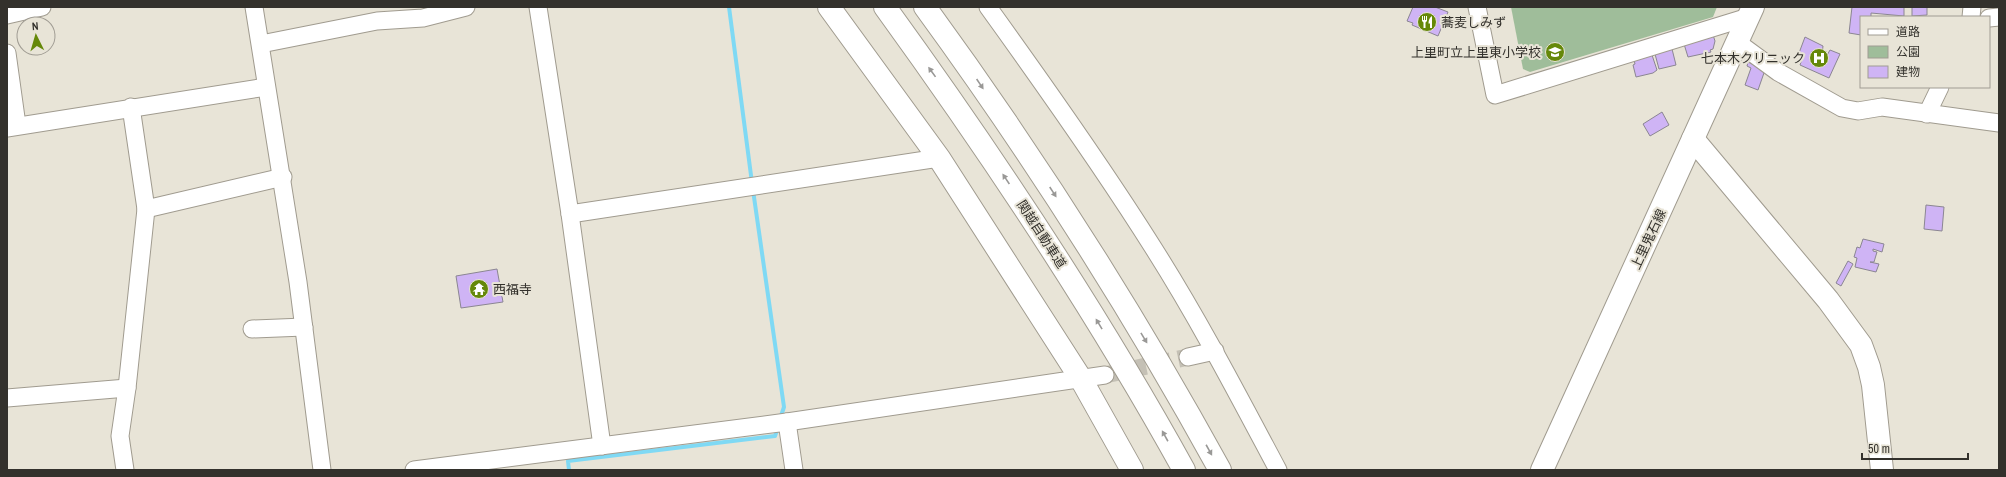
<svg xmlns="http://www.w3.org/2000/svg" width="2006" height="477" font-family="'Archivo Narrow','Noto Sans JP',sans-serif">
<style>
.green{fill:#9fbd9a}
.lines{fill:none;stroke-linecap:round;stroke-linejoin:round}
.stream{stroke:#7fd9f4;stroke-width:4}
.building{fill:#cfb4f5;stroke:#8b8692}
.street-tunnel{stroke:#c4c0b5;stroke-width:17;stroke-dasharray:17 8;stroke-linecap:butt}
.street-casing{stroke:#a09b8f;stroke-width:19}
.secondary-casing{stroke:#a09b8f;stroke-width:24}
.primary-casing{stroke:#a09b8f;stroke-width:24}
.highway-casing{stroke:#a09b8f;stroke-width:24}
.street{stroke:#fff;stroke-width:17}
.secondary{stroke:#fff;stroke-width:22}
.primary{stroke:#fff;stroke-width:22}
.highway{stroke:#fff;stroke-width:22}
.oneway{fill:#999896}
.labels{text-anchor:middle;stroke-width:4;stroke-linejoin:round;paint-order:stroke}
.poi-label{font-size:13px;fill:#33312c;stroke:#e8e4d7;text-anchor:start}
.street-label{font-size:13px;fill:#33312c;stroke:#e8e4d7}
</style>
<rect width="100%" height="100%" fill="#e8e4d7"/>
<!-- green -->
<polygon class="green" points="1511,7 1717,7 1713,17 1530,72 1523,69"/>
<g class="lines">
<!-- stream -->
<g class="stream">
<polyline points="729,7 752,183"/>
<polyline points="753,190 784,407 780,419"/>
<polyline points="569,470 568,461 775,436 778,427"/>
</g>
</g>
<!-- building -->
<g class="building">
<polygon points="1413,7 1435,7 1448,12 1438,36 1412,25 1413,23 1407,21"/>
<polygon points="1852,7 1904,7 1904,16 1871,13 1871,17 1861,17 1861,35 1849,33"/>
<polygon points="1912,7 1927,7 1927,15 1912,16"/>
<polygon points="1713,35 1715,41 1713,49 1710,50 1711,52 1688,57 1684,44"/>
<polygon points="1805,37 1823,46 1822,55 1826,57 1830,50 1840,54 1829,78 1800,65 1802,59 1799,53"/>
<polygon points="1672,49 1676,65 1659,69 1655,54"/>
<polygon points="1652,55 1657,70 1653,73 1636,77 1633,65 1635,64 1634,60"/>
<polygon points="1748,62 1765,70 1758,90 1745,85 1751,68 1747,66"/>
<polygon points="1662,112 1669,125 1650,136 1643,124"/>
<polygon points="1926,205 1944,207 1942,231 1924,229"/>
<polygon points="1863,239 1884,244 1882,252 1873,249 1873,251 1877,252 1874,262 1870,262 1879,264 1876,272 1855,267 1857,258 1854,257 1857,247 1860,248"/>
<polygon points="1848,261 1853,264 1841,286 1836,283"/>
<polygon points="497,269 503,302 461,308 456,276"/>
</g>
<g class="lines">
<!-- street-tunnel -->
<polyline class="street-tunnel" points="1105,375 1188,357"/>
<!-- street casing -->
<g class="street-casing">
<g id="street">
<polyline points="254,7 298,282 322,470"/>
<polyline points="538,7 570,214 602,446"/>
<path d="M 988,7 C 1045,86 1102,166 1154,249 C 1199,320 1238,395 1278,470"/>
<polyline points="1477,7 1495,95 1748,17"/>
<polyline points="7,15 42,7"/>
<polyline points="1971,17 1972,7"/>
<polyline points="1989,18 1999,17"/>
<polyline points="1737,42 1778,72 1842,108 1858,111 1882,107 1999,123"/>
<polyline points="261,44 377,21 423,18 466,7"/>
<polyline points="7,53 17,125"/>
<polyline points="1927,114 1940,87"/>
<polyline points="7,128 266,87"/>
<polyline points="146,209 283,177"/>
<polyline points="570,214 939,158"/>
<polyline points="252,329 304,327"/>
<polyline points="1188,357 1215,351"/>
<polyline points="7,398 127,388"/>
<polyline points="787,422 794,470"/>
<polyline points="125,470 120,436 127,388 146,209 131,107"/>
<polyline points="414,470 787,422 1105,375"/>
</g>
</g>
<!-- secondary casing -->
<g class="secondary-casing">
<g id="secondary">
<polyline points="829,7 939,158 1081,379 1132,470"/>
<polyline points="1693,139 1828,300 1861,345 1869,367 1873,385 1882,470"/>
</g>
</g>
<!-- primary casing -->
<g class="primary-casing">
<polyline id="primary" points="1542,470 1753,7"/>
</g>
<!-- highway casing -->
<g class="highway-casing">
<g id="highway">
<path d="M 885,7 C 993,156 1095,309 1184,470"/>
<path d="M 925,7 C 1033,155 1132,310 1220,470"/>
</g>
</g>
<!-- street -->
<use href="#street" class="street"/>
<!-- secondary -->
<use href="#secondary" class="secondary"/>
<!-- primary -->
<use href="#primary" class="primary"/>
<!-- highway -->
<use href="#highway" class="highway"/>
</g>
<!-- one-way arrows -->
<defs><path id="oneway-solid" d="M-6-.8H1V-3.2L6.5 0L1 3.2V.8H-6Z"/></defs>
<g class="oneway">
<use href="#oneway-solid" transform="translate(932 72) rotate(-126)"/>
<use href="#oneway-solid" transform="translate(980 84) rotate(56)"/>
<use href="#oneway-solid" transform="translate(1006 179) rotate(-124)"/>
<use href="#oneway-solid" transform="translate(1053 192) rotate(57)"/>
<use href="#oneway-solid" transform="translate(1099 324) rotate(-121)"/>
<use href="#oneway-solid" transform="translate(1144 338) rotate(59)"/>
<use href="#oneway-solid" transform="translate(1165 436) rotate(-119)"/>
<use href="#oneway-solid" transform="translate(1209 450) rotate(61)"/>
</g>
<!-- icons -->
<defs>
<g id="restaurant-disc" transform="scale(1)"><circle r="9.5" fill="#658809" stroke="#e8e4d7"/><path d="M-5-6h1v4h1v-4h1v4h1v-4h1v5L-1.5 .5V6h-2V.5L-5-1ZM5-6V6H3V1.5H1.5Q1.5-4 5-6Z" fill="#fff"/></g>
<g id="school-disc" transform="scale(1)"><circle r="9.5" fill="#658809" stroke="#e8e4d7"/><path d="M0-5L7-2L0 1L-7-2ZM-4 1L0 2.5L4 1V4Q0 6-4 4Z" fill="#fff"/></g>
<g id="hospital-disc" transform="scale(1)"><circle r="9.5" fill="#658809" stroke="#e8e4d7"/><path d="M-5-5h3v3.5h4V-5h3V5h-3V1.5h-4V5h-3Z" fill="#fff"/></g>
<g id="temple-disc" transform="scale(1)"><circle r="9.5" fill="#658809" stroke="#e8e4d7"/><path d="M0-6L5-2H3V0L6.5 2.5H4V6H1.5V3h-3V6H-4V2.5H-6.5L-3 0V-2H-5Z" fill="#fff"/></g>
</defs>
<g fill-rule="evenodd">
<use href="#restaurant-disc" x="1427" y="22"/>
<use href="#school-disc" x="1555" y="52"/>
<use href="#hospital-disc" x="1819" y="58"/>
<use href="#temple-disc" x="479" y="289"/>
</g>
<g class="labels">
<!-- poi labels -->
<g class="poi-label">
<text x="1441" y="27">蕎麦しみず</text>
<text x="1541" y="57" text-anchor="end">上里町立上里東小学校</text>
<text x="1805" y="63" text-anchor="end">七本木クリニック</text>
<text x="493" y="294">西福寺</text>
</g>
<!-- street labels -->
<g class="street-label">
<text transform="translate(1042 234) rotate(57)" y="5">関越自動車道</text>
<text transform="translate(1648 239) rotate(-65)" y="5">上里鬼石線</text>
</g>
</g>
<!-- border -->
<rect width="2006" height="477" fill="none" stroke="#33312c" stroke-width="16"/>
<!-- legend -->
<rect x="1860" y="16" width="130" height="72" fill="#e8e4d7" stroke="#a09c93"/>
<rect x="1868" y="29" width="20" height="6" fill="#ffffff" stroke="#a09c93"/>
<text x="1896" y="36" font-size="12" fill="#33312c">道路</text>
<rect x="1868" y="46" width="20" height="12" fill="#9fbd9a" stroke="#a09c93"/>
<text x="1896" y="56" font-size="12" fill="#33312c">公園</text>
<rect x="1868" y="66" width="20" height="12" fill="#cfb4f5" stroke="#a09c93"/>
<text x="1896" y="76" font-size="12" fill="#33312c">建物</text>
<!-- north arrow -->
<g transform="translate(36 36) rotate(355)"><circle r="19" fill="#e8e4d7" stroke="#a09c93"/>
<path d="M0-3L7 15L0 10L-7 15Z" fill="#658809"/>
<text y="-6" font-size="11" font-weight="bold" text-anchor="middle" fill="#33312c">N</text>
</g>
<!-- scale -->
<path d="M1862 453v6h106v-6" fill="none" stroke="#33312c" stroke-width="2"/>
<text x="1868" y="453" font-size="12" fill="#33312c" stroke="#e8e4d7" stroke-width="3" paint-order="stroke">50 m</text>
</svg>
